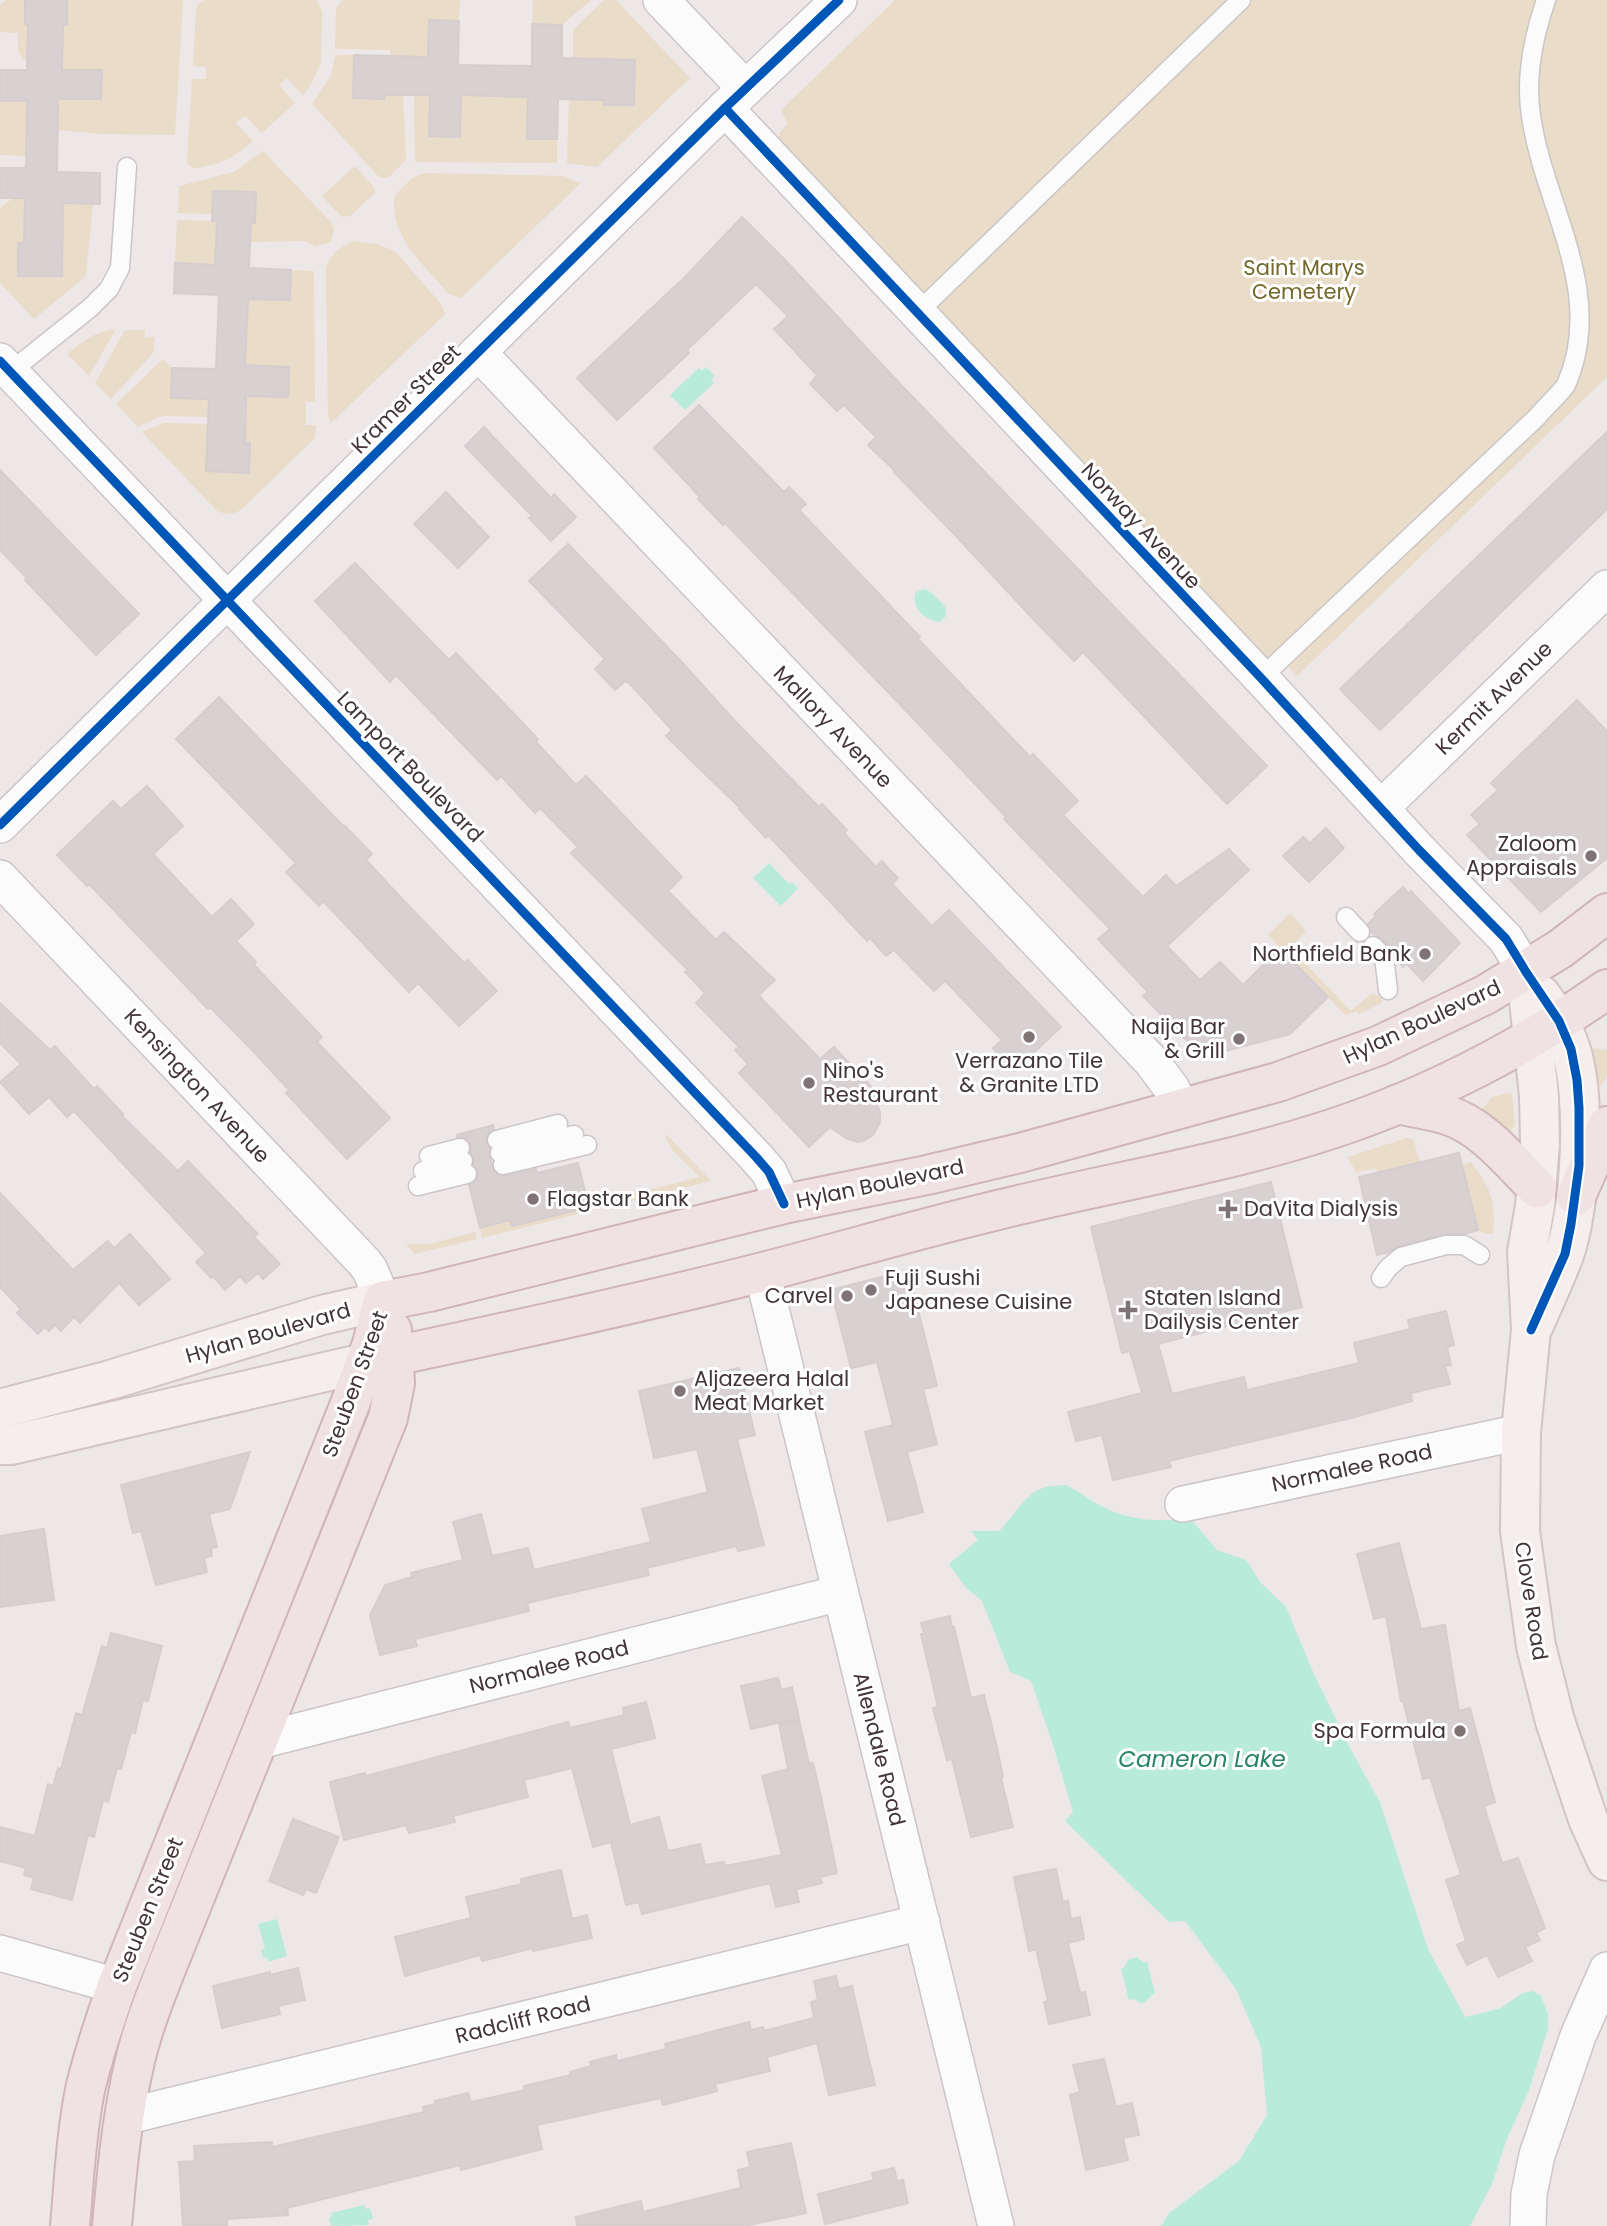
<svg xmlns="http://www.w3.org/2000/svg" width="1607" height="2226" font-family="Poppins,sans-serif">
<style>
.green{fill:#e9dcc8}
.water{fill:#b8ebd9}
.building{fill:#d8d0d1;stroke:#d6cdcf;stroke-width:2}
.lines{fill:none;stroke-linecap:round;stroke-linejoin:round}
.lane-casing{stroke:#ccc5c6;stroke-width:21}
.street-casing{stroke:#ccc5c6;stroke-width:38}
.secondary-casing{stroke:#d3c4c5;stroke-width:42}
.primary-casing{stroke:#d0b5b7;stroke-width:42}
.lane{stroke:#fcfbfc;stroke-width:18}
.street{stroke:#fcfbfc;stroke-width:35}
.secondary{stroke:#f6eded;stroke-width:38}
.primary{stroke:#f0e2e3;stroke-width:38}
.cycleway-casing{stroke:#fff;stroke-width:13}
.cycleway{stroke:#0057b8;stroke-width:9}
.poi-dot{fill:#7f7375;stroke:#fff;stroke-width:2.5}
.labels{text-anchor:middle;stroke-width:6;stroke-linejoin:round;paint-order:stroke}
.park-label{font-size:21px;fill:#73682a;stroke:#fff}
.street-label{font-size:21px;fill:#433437;stroke:#fff}
.poi-label{font-size:21px;fill:#433437;stroke:#fff;text-anchor:start}
.water-label{font-size:23px;font-style:italic;fill:#298464;stroke:#fff}
</style>
<rect width="100%" height="100%" fill="#eee7e8"/>
<!-- green -->
<g class="green">
<polygon points="6,0 25,0 25,24 28,24 27,62 18,52 18,33 0,32 0,5"/>
<polygon points="67,0 183,0 175,135 103,134 57,130 58,99 101,99 101,70 62,70 63,25 67,24"/>
<path d="M 205,0 L 317,0 L 322,12 L 321,62 L 312,83 L 303,96 L 287,78 L 279,85 L 295,103 L 262,133 L 245,116 L 236,123 L 253,141 C 236,157 216,167 193,168 L 188,165 L 187,161 L 192,79 L 206,79 L 206,67 L 193,66 L 196,10 L 198,4 Z"/>
<polygon points="342,0 460,0 459,21 429,21 428,61 391,61 390,50 335,49 336,9"/>
<polygon points="533,0 591,0 562,25 532,24"/>
<polygon points="604,0 616,0 690,78 597,167 567,163 569,99 605,100 605,105 634,105 635,60 606,59 573,64 573,30"/>
<polygon points="895,0 1607,0 1607,377 1297,676 1277,655 1264,663 930,318 937,304 924,291 918,295 779,140 779,133 788,124 781,110"/>
<polygon points="335,55 354,55 354,98 384,99 384,95 403,95 406,160 388,178 379,177 312,104 331,75"/>
<polygon points="414,95 430,96 429,136 460,137 461,95 528,97 527,139 557,139 557,163 415,162"/>
<polygon points="0,101 27,101 26,156 0,155"/>
<polygon points="263,151 331,222 334,230 331,242 316,246 304,241 250,242 251,223 255,222 256,192 213,191 212,214 178,213 179,186 234,172"/>
<polygon points="355,166 373,186 375,193 350,216 342,217 322,196"/>
<path d="M 424,173 L 563,176 L 581,183 L 461,298 L 449,294 C 426,267 387,235 395,195 L 412,178 Z"/>
<polygon points="13,198 25,198 24,243 18,243 18,276 61,276 58,203 93,204 86,275 84,278 34,319 0,283 0,208"/>
<polygon points="177,220 217,221 215,265 175,263"/>
<path d="M 353,241 L 377,244 L 395,251 L 441,304 L 445,314 L 330,424 L 328,415 L 326,269 C 328,256 341,246 353,241 Z"/>
<path d="M 291,270 L 314,271 L 315,402 L 306,402 L 306,425 L 316,425 L 315,438 L 242,509 C 233,515 227,515 217,511 L 142,432 L 163,423 L 212,424 L 207,442 L 206,471 L 249,473 L 250,443 L 245,443 L 246,396 L 287,397 L 289,367 L 245,365 L 248,299 L 290,300 Z"/>
<path d="M 116,329 L 89,376 L 67,354 C 82,342 97,330 116,329 Z"/>
<polygon points="125,330 145,330 145,338 155,337 153,353 111,399 95,383"/>
<polygon points="163,359 172,368 171,397 213,399 212,417 164,416 156,418 138,427 116,404"/>
<polygon points="1290,913 1306,931 1290,948 1351,1011 1367,997 1373,993 1381,998 1382,1003 1359,1014 1357,1011 1345,1015 1268,935"/>
<polygon points="1591,1048 1607,1050 1607,1076 1601,1086 1596,1085 1594,1081"/>
<polygon points="1509,1093 1512,1093 1515,1125 1509,1133 1481,1110 1492,1097"/>
<polygon points="667,1135 711,1181 597,1209 596,1203 700,1177 673,1151 665,1136"/>
<polygon points="1407,1138 1413,1139 1420,1162 1378,1173 1376,1168 1357,1173 1347,1157"/>
<path d="M 1471,1162 C 1491,1189 1496,1200 1493,1234 L 1483,1233 L 1478,1230 L 1462,1165 Z"/>
<polygon points="589,1207 590,1211 482,1238 480,1228 510,1220 512,1225"/>
<polygon points="475,1232 477,1239 415,1254 406,1244 429,1244"/>
</g>
<!-- water -->
<g class="water">
<polygon points="706,367 715,376 711,380 714,383 685,410 670,395 699,368 702,371"/>
<path d="M 924,589 L 929,591 L 945,606 L 946,616 L 939,622 C 925,621 910,606 916,592 Z"/>
<polygon points="769,863 789,884 792,882 798,888 781,906 753,878"/>
<path d="M 1066,1485 C 1077,1490 1084,1496 1094,1502 C 1123,1520 1157,1523 1190,1518 L 1217,1550 L 1246,1560 L 1261,1583 L 1286,1607 L 1314,1674 L 1349,1746 L 1380,1802 L 1428,1949 L 1465,2017 L 1499,2009 L 1523,1993 L 1533,1991 L 1541,1996 L 1548,2015 L 1548,2029 L 1529,2090 L 1506,2141 L 1492,2184 L 1470,2226 L 1161,2226 L 1169,2213 L 1239,2161 L 1267,2115 L 1261,2047 L 1236,1989 L 1185,1921 L 1169,1922 L 1065,1821 L 1073,1812 L 1053,1745 L 1031,1681 L 1010,1672 L 982,1601 L 966,1588 L 949,1564 L 978,1540 L 971,1531 L 999,1531 C 1012,1518 1025,1494 1043,1488 C 1050,1485 1059,1486 1066,1485 Z"/>
<polygon points="277,1919 287,1956 268,1962 267,1957 263,1958 261,1950 265,1948 258,1924"/>
<path d="M 1136,1957 L 1143,1962 L 1147,1962 L 1155,1993 C 1147,1997 1145,2009 1134,1999 L 1129,2000 L 1121,1969 L 1124,1968 L 1128,1960 Z"/>
<polygon points="364,2205 366,2209 370,2208 373,2219 368,2220 369,2225 331,2226 329,2218 332,2217 331,2213"/>
</g>
<!-- building -->
<g class="building">
<polygon points="25,0 67,0 67,25 63,25 62,70 102,70 101,99 58,99 57,172 100,173 100,204 63,203 62,276 18,276 18,243 24,243 25,198 0,198 0,168 26,168 27,101 0,101 0,70 27,70 28,24 25,24"/>
<polygon points="429,20 459,21 458,65 532,66 532,24 562,25 562,58 635,60 634,105 604,105 605,100 558,99 557,139 527,139 528,97 461,95 460,137 429,136 430,95 384,95 384,99 353,98 354,55 428,57"/>
<polygon points="213,191 256,192 255,223 251,223 249,268 291,270 290,300 248,299 245,365 289,367 288,397 246,396 245,443 250,443 249,473 206,471 209,399 171,398 172,368 216,369 219,295 174,293 175,263 215,265 217,221 212,221"/>
<polygon points="742,217 786,261 885,368 1267,766 1227,804 1083,652 1074,661 1034,620 955,535 894,472 895,471 868,445 876,437 844,405 837,411 810,384 817,375 774,329 788,316 756,284 687,350 689,353 617,420 577,378 686,276"/>
<polygon points="699,405 784,492 789,487 806,504 799,510 920,637 918,639 994,719 1030,757 1033,754 1078,801 1063,815 1143,897 1166,875 1176,886 1229,849 1249,870 1167,946 1200,980 1220,962 1243,985 1280,948 1328,997 1290,1034 1203,1057 1143,996 1148,992 1098,939 1110,929 1004,819 1006,817 913,718 725,523 723,525 698,499 700,497 654,448"/>
<polygon points="484,427 551,498 554,494 576,517 551,541 529,518 532,516 465,446"/>
<polygon points="1607,432 1607,509 1380,730 1340,689"/>
<polygon points="0,470 139,614 96,655 25,580 27,578 0,550"/>
<polygon points="446,492 489,537 458,568 414,524"/>
<polygon points="568,544 679,659 733,719 819,807 822,804 847,830 844,833 876,867 882,861 890,870 898,878 892,884 932,926 949,910 1061,1027 1014,1071 993,1048 1002,1040 945,981 934,991 894,950 886,956 870,938 867,941 768,835 766,838 739,809 740,808 666,736 672,730 629,683 625,681 615,690 595,669 605,659 529,581"/>
<polygon points="355,563 449,660 456,653 538,739 536,742 576,785 586,776 682,877 668,891 716,940 724,932 775,980 759,995 761,998 820,1059 834,1047 878,1094 874,1098 880,1112 880,1122 873,1135 865,1140 858,1142 846,1138 830,1127 809,1147 739,1073 748,1064 735,1050 739,1047 696,1003 705,993 685,972 688,970 571,853 578,847 540,808 535,813 501,776 497,780 396,675 390,682 315,601"/>
<polygon points="219,697 344,827 345,826 372,854 366,860 406,903 464,963 468,960 497,991 459,1026 418,983 409,992 323,901 319,906 286,872 296,863 176,739"/>
<polygon points="1577,700 1607,731 1607,858 1541,912 1467,835 1480,824 1471,815 1498,790 1491,783"/>
<polygon points="147,786 183,826 153,854 212,917 231,899 254,924 236,941 256,962 254,965 322,1037 317,1042 390,1118 347,1159 286,1093 289,1090 253,1051 210,1007 208,1009 89,884 87,886 57,855 113,801 121,809"/>
<polygon points="1326,828 1344,848 1309,882 1283,856 1303,837 1310,843"/>
<polygon points="1403,887 1409,894 1411,891 1460,943 1423,981 1406,963 1403,967 1396,959 1392,949 1381,938 1371,932 1368,924 1376,916 1374,914"/>
<polygon points="0,1003 50,1050 55,1046 94,1089 97,1086 123,1114 121,1115 178,1171 188,1161 258,1234 254,1237 280,1264 263,1279 258,1273 246,1283 240,1276 225,1290 213,1276 211,1278 196,1262 206,1253 74,1111 67,1117 49,1097 29,1114 0,1082 21,1064 0,1043"/>
<polygon points="493,1125 494,1129 489,1132 486,1142 490,1149 489,1155 495,1173 506,1176 536,1169 537,1173 578,1163 589,1207 512,1226 510,1220 480,1228 469,1185 478,1178 478,1171 474,1165 474,1159 470,1152 471,1146 469,1141 464,1137 457,1137 457,1135"/>
<polygon points="1459,1153 1478,1230 1465,1234 1443,1234 1398,1246 1389,1252 1377,1255 1359,1177"/>
<polygon points="1271,1182 1302,1307 1158,1344 1172,1394 1244,1377 1247,1390 1359,1363 1354,1343 1410,1329 1408,1320 1446,1311 1454,1345 1447,1347 1451,1365 1445,1366 1450,1384 1411,1393 1412,1401 1351,1418 1169,1461 1171,1467 1113,1480 1102,1435 1076,1441 1068,1412 1142,1393 1130,1351 1122,1353 1091,1227"/>
<polygon points="0,1193 73,1270 108,1241 114,1248 130,1234 170,1279 139,1305 119,1283 80,1323 74,1317 61,1331 55,1325 49,1331 44,1327 38,1334 17,1313 21,1309 0,1287"/>
<polygon points="908,1270 937,1386 923,1389 937,1444 907,1452 923,1512 888,1521 865,1432 893,1425 877,1362 851,1368 831,1290"/>
<polygon points="739,1368 755,1435 737,1439 764,1545 738,1551 736,1546 647,1568 649,1575 527,1603 529,1611 415,1639 417,1646 380,1655 370,1615 385,1585 412,1577 411,1573 463,1560 453,1522 481,1514 492,1556 528,1548 534,1570 651,1542 642,1509 708,1492 697,1449 654,1458 639,1391"/>
<polygon points="250,1452 230,1509 209,1514 217,1547 211,1548 212,1556 204,1558 207,1572 156,1585 141,1531 133,1533 121,1485"/>
<polygon points="44,1529 54,1600 0,1607 0,1536"/>
<polygon points="1399,1543 1421,1629 1445,1625 1459,1711 1470,1708 1495,1802 1484,1806 1502,1863 1518,1858 1545,1928 1536,1933 1540,1940 1525,1947 1532,1961 1498,1977 1487,1955 1467,1965 1457,1945 1466,1941 1446,1880 1461,1875 1430,1777 1423,1779 1403,1701 1401,1701 1386,1616 1374,1619 1357,1554"/>
<polygon points="950,1616 952,1627 954,1627 971,1698 984,1695 997,1747 1003,1777 1001,1778 1013,1827 971,1837 952,1759 947,1760 933,1708 938,1707 921,1634 924,1633 921,1623"/>
<polygon points="111,1633 162,1646 148,1701 143,1700 135,1733 131,1732 121,1769 117,1768 108,1802 103,1800 94,1837 88,1835 72,1900 31,1889 34,1878 24,1875 26,1868 0,1861 0,1827 35,1836 48,1784 53,1786 58,1768 61,1769 76,1713 82,1715 102,1646 107,1648"/>
<polygon points="778,1678 781,1690 792,1687 799,1718 751,1729 741,1686"/>
<polygon points="646,1702 655,1738 611,1749 630,1825 659,1817 668,1851 700,1844 705,1865 724,1862 725,1866 782,1855 762,1776 788,1769 779,1724 799,1720 809,1764 813,1763 821,1797 837,1873 820,1877 822,1883 796,1889 799,1902 776,1907 770,1883 642,1914 639,1902 626,1905 611,1842 593,1847 572,1768 524,1780 528,1797 453,1816 455,1822 409,1833 406,1825 344,1840 330,1782 365,1773 366,1776 568,1722 570,1728 624,1715 623,1708"/>
<polygon points="293,1819 339,1837 316,1893 306,1889 303,1895 269,1881"/>
<polygon points="1056,1869 1063,1902 1068,1901 1071,1919 1080,1917 1084,1939 1068,1943 1080,1993 1085,1992 1090,2015 1049,2024 1044,2002 1048,2001 1036,1949 1029,1951 1014,1877"/>
<polygon points="561,1870 572,1919 587,1915 592,1938 533,1951 533,1948 482,1961 480,1955 405,1976 395,1937 471,1918 466,1897 522,1884 521,1879"/>
<polygon points="298,1968 305,2000 278,2006 280,2014 222,2028 213,1986 270,1972 270,1975"/>
<polygon points="836,1976 839,1989 852,1986 875,2085 829,2095 817,2043 767,2057 770,2071 715,2084 717,2091 663,2105 661,2098 537,2125 542,2149 461,2170 460,2165 287,2208 288,2215 227,2219 227,2226 183,2226 179,2162 195,2161 194,2146 272,2142 272,2147 424,2112 423,2107 436,2104 435,2101 468,2093 471,2102 525,2090 524,2086 571,2075 570,2072 591,2066 590,2062 616,2055 617,2061 666,2049 665,2044 749,2022 751,2030 763,2027 764,2031 814,2018 811,2002 818,2000 814,1981"/>
<polygon points="1104,2059 1116,2107 1132,2103 1139,2135 1123,2138 1128,2160 1086,2170 1070,2095 1080,2092 1073,2065"/>
<polygon points="791,2143 806,2213 744,2226 577,2226 576,2217 641,2201 643,2212 741,2188 738,2170 750,2167 747,2152"/>
<polygon points="894,2168 897,2181 903,2180 908,2203 825,2224 818,2194 874,2180 872,2173"/>
</g>
<g class="lines">
<!-- lane casing -->
<g class="lane-casing">
<g id="lane">
<polyline points="917,313 1241,0"/>
<polyline points="10,372 90,308 109,289 120,268 127,167"/>
<path d="M 1261,678 L 1537,417 C 1546,406 1558,396 1566,385 C 1607,292 1544,207 1531,116 C 1525,78 1534,35 1546,0"/>
<polyline points="1346,917 1360,932"/>
<polyline points="1373,946 1384,957 1388,990"/>
<polyline points="497,1140 558,1124"/>
<polyline points="500,1153 574,1135"/>
<polyline points="429,1156 460,1148"/>
<polyline points="503,1165 587,1145"/>
<polyline points="423,1171 463,1161"/>
<polyline points="418,1186 467,1174"/>
<polyline points="1381,1278 1388,1268 1401,1257 1446,1245 1464,1245 1480,1255"/>
</g>
</g>
<!-- street casing -->
<g class="street-casing">
<g id="street">
<polyline points="661,0 745,88"/>
<polyline points="725,108 1261,678 1419,850 1506,939 1526,972"/>
<polyline points="478,352 1152,1062 1172,1089 1181,1108"/>
<polyline points="0,361 756,1157 769,1172 784,1204"/>
<polyline points="1381,808 1607,588"/>
<polyline points="0,825 725,108 839,0"/>
<polyline points="0,878 364,1262 370,1270 383,1301"/>
<polyline points="762,1272 996,2226"/>
<polyline points="1183,1504 1521,1432"/>
<polyline points="259,1741 840,1593"/>
<polyline points="0,1953 117,1986"/>
<polyline points="124,2117 922,1922"/>
<polyline points="1528,2226 1529,2194 1537,2155 1578,2036 1607,1970"/>
</g>
</g>
<!-- secondary casing -->
<g class="secondary-casing">
<g id="secondary">
<polyline points="1526,972 1539,1096 1540,1144 1535,1206 1527,1252 1531,1330 1521,1432 1520,1531 1536,1646 1555,1721 1588,1819 1607,1861"/>
<path d="M 1534,1325 C 1544,1302 1555,1279 1564,1255 C 1581,1208 1587,1095 1570,1047 C 1564,1028 1553,1012 1541,995"/>
<polyline points="0,1409 110,1380 322,1315 383,1301"/>
<polyline points="0,1445 11,1445 394,1356"/>
</g>
</g>
<!-- primary casing -->
<g class="primary-casing">
<g id="primary">
<path d="M 1398,1104 C 1414,1108 1431,1110 1447,1115 C 1483,1126 1511,1162 1537,1188"/>
<polyline points="1576,1196 1607,1126"/>
<polyline points="383,1301 429,1292 784,1204 927,1175 1020,1153 1278,1082 1378,1046 1485,995 1560,949 1607,913"/>
<path d="M 394,1356 C 517,1330 641,1303 763,1272 C 837,1253 911,1231 986,1213 C 1107,1182 1233,1164 1352,1122 C 1442,1090 1529,1044 1607,989"/>
<path d="M 70,2226 C 74,2181 76,2135 85,2090 C 93,2055 105,2020 117,1986 L 350,1404 L 372,1344 L 383,1301"/>
<path d="M 112,2226 C 117,2170 122,2115 135,2061 C 143,2026 157,1992 170,1959 L 388,1418 L 395,1383 L 392,1330"/>
</g>
</g>
<!-- lane -->
<use href="#lane" class="lane"/>
<!-- street -->
<use href="#street" class="street"/>
<!-- secondary -->
<use href="#secondary" class="secondary"/>
<!-- primary -->
<use href="#primary" class="primary"/>
<!-- cycleway casing -->
<g class="cycleway-casing">
<g id="cycleway">
<polyline points="725,108 1261,678 1419,850 1506,939 1526,972 1559,1021 1571,1049 1577,1080 1579,1108 1579,1166 1571,1224 1565,1254 1531,1330"/>
<polyline points="0,361 756,1157 769,1172 784,1204"/>
<polyline points="0,825 725,108 839,0"/>
</g>
</g>
<!-- cycleway -->
<use href="#cycleway" class="cycleway"/>
</g>
<!-- markers -->
<g class="poi-dot">
<circle cx="1591" cy="856" r="7"/>
<circle cx="1425" cy="954" r="7"/>
<circle cx="1029" cy="1037" r="7"/>
<circle cx="1239" cy="1039" r="7"/>
<circle cx="809" cy="1083" r="7"/>
<circle cx="533" cy="1199" r="7"/>
<path d="M1224.5 1198.5h7v7h7v7h-7v7h-7v-7h-7v-7h7z"/>
<circle cx="871" cy="1290" r="7"/>
<circle cx="847" cy="1296" r="7"/>
<path d="M1124.5 1299.5h7v7h7v7h-7v7h-7v-7h-7v-7h7z"/>
<circle cx="680" cy="1391" r="7"/>
<circle cx="1460" cy="1731" r="7"/>
</g>
<g class="labels">
<!-- park labels -->
<g class="park-label">
<text x="1304" y="275">Saint Marys<tspan x="1304" dy="24">Cemetery</tspan></text>
</g>
<!-- street labels -->
<g class="street-label">
<text transform="translate(406 399) rotate(-45)" y="7">Kramer Street</text>
<text transform="translate(1141 526) rotate(47)" y="7">Norway Avenue</text>
<text transform="translate(1494 698) rotate(-44)" y="7">Kermit Avenue</text>
<text transform="translate(833 727) rotate(46)" y="7">Mallory Avenue</text>
<text transform="translate(410 767) rotate(46)" y="7">Lamport Boulevard</text>
<text transform="translate(1422 1022) rotate(-25)" y="7">Hylan Boulevard</text>
<text transform="translate(197 1086) rotate(47)" y="7">Kensington Avenue</text>
<text transform="translate(880 1184) rotate(-12)" y="7">Hylan Boulevard</text>
<text transform="translate(268 1333) rotate(-16)" y="7">Hylan Boulevard</text>
<text transform="translate(355 1384) rotate(-70)" y="7">Steuben Street</text>
<text transform="translate(1352 1468) rotate(-12)" y="7">Normalee Road</text>
<text transform="translate(1531 1601) rotate(81)" y="7">Clove Road</text>
<text transform="translate(549 1667) rotate(-14)" y="7">Normalee Road</text>
<text transform="translate(879 1749) rotate(76)" y="7">Allendale Road</text>
<text transform="translate(148 1910) rotate(-68)" y="7">Steuben Street</text>
<text transform="translate(523 2020) rotate(-14)" y="7">Radcliff Road</text>
</g>
<!-- poi labels -->
<g class="poi-label">
<text x="1577" y="851" text-anchor="end">Zaloom<tspan x="1577" dy="24">Appraisals</tspan></text>
<text x="1411" y="961" text-anchor="end">Northfield Bank</text>
<text x="1225" y="1034" text-anchor="end">Naija Bar<tspan x="1225" dy="24">&amp; Grill</tspan></text>
<text x="1029" y="1068" text-anchor="middle">Verrazano Tile<tspan x="1029" dy="24">&amp; Granite LTD</tspan></text>
<text x="823" y="1078">Nino's<tspan x="823" dy="24">Restaurant</tspan></text>
<text x="547" y="1206">Flagstar Bank</text>
<text x="1244" y="1216">DaVita Dialysis</text>
<text x="885" y="1285">Fuji Sushi<tspan x="885" dy="24">Japanese Cuisine</tspan></text>
<text x="833" y="1303" text-anchor="end">Carvel</text>
<text x="1144" y="1305">Staten Island<tspan x="1144" dy="24">Dailysis Center</tspan></text>
<text x="694" y="1386">Aljazeera Halal<tspan x="694" dy="24">Meat Market</tspan></text>
<text x="1446" y="1738" text-anchor="end">Spa Formula</text>
</g>
<!-- water labels -->
<g class="water-label">
<text x="1202" y="1767">Cameron Lake</text>
</g>
</g>
</svg>
